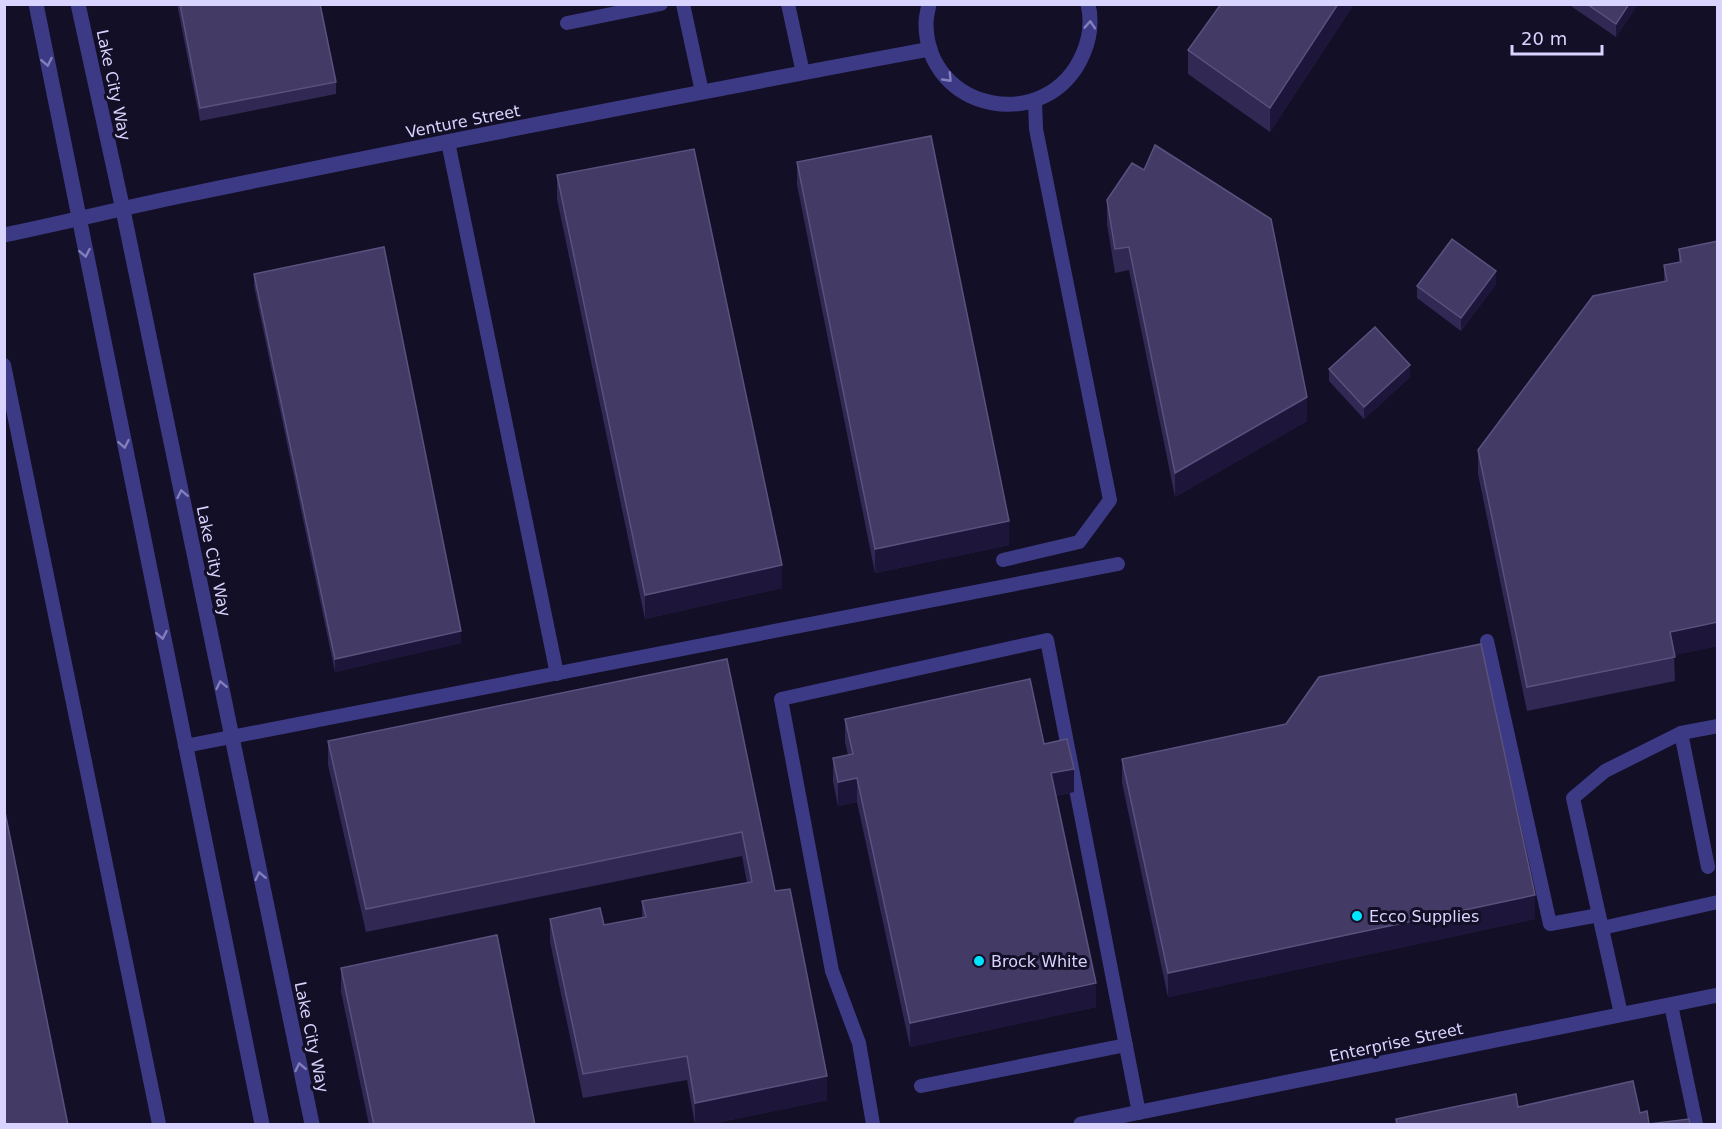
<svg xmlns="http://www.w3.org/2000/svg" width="1722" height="1129" font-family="'DejaVu Sans',sans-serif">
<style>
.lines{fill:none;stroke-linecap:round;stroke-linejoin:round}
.service{stroke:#3d3a85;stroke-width:14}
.minor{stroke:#3d3a85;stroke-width:15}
.tertiary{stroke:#3d3a85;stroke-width:15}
.wall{fill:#312854}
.shaded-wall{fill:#1d163a}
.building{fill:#433a66;stroke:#5a527e;stroke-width:1.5}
.oneway{stroke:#837fbc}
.poi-dot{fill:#00e5ff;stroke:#130f26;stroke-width:2}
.labels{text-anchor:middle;stroke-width:6;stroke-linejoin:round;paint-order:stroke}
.street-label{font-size:16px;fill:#d9d4ff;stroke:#130f26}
.poi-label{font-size:16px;fill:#d9d4ff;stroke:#130f26;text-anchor:start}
</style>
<rect width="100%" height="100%" fill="#130f26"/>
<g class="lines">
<!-- service -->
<g class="service">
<polyline points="683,4 702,92"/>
<polyline points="788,4 803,73"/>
<polyline points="567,23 661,4"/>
<polyline points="448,142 557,674"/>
<polyline points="4,365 159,1124"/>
<polyline points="1003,560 1079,542 1110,500 1036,129 1035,101"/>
<polyline points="1487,641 1550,924 1599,915"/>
<polyline points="1681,733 1708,867"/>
<polyline points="185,746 1118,564"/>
<polyline points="1602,928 1718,902"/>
<polyline points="1671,1005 1696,1124"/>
<polyline points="1621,1014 1573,798 1605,771 1681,733 1718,726"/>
<polyline points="921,1086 1126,1045"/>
<polyline points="873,1124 859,1043 832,971 781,699 1047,640 1139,1113"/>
</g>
<!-- minor -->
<g class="minor">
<path d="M 929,4 C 928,10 926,17 926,23 C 926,112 1048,136 1083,54 C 1090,38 1092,21 1088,4"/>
<path d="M 4,235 C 62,223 119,209 176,197 C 427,145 678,96 930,49"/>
<polyline points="1081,1124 1718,995"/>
</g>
<!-- tertiary -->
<g class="tertiary">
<polyline points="36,4 262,1124"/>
<polyline points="78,4 123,210 312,1124"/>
</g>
</g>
<!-- wall -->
<g class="wall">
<polygon points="177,4 320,4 336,82 336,94 200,121"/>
<polygon points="1354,4 1270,132 1188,74 1188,50"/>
<polygon points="1568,4 1638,4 1616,37"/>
<polygon points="797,162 1009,545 875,573 797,185"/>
<polygon points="557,175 782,588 645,619 557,199"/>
<polygon points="1107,200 1307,421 1175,497 1129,270 1115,273 1107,224"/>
<polygon points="1718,241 1718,646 1674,655 1675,681 1527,711 1478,474 1478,450 1664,281 1664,265 1679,262 1679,249"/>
<polygon points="254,274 461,643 335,672 254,286"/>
<polygon points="1496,284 1461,331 1417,298 1417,286"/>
<polygon points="1329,369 1410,377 1364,419 1329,381"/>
<polygon points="727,659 775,891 827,1100 706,1125 695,1125 687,1080 583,1098 550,942 550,919 604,925 642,918 642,901 747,883 742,856 366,932 328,765 328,741"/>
<polygon points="845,719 1044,744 1074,792 1056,796 1096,1007 910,1047 857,802 838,806 833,782 833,758 848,755 845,742"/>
<polygon points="1122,759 1535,919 1168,997 1122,783"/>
<polygon points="341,968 535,1125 369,1125 341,992"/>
</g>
<!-- shaded-wall -->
<g class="shaded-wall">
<polygon points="1338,4 1354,4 1270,132 1270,108"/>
<polygon points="1629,4 1638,4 1616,37 1616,24"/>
<polygon points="1496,271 1496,284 1461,331 1461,318"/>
<polygon points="1410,365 1410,377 1364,419 1364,407"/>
<polygon points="1307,397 1307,421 1175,497 1175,473"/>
<polygon points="1009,521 1009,545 875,573 875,549"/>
<polygon points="782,565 782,588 645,619 645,595"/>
<polygon points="1718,622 1718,646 1670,656 1670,632"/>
<polygon points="461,631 461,643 335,672 335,659"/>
<polygon points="1074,769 1074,792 1051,797 1051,773"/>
<polygon points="857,778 857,802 838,806 838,782"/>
<polygon points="1535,895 1535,919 1168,997 1168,973"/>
<polygon points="1096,983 1096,1007 910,1047 910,1023"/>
<polygon points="827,1076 827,1100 706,1125 695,1125 695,1103"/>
</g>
<!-- building -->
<g class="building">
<polygon points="180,4 320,4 336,82 200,108"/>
<polygon points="1221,4 1338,4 1270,108 1188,50"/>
<polygon points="1587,4 1629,4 1616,24"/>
<polygon points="931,136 1009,521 875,549 797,162"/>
<polygon points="1155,145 1271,219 1307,397 1175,473 1129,247 1115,249 1107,200 1132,163 1144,170"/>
<polygon points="694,149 782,565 645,595 557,175"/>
<polygon points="1452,239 1496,271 1461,318 1417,286"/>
<polygon points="1718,241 1718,622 1670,632 1675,657 1527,687 1478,450 1593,296 1667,281 1664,265 1681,262 1679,249"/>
<polygon points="384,247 461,631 335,659 254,274"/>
<polygon points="1375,327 1410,365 1364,407 1329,369"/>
<polygon points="1481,644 1535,895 1168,973 1122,759 1286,724 1319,677"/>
<polygon points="727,659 775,891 790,889 827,1076 695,1103 687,1056 583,1074 550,919 600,908 604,925 646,917 642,901 752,882 742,832 366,909 328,741"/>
<polygon points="1030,679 1044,744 1067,739 1074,769 1051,773 1096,983 910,1023 857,778 838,782 833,758 853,754 845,719"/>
<polygon points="4,807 68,1125 4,1125"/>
<polygon points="497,935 535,1125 374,1125 341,968"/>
<polygon points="1633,1081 1640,1113 1647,1111 1649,1124 1689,1119 1690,1125 1397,1125 1396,1119 1516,1094 1518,1107"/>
</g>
<!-- one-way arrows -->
<defs><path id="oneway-chevron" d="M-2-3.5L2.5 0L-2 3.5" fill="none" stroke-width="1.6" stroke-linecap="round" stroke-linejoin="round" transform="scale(1.5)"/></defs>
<g class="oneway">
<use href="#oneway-chevron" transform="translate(1090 25) rotate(-86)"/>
<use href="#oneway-chevron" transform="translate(47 62) rotate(79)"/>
<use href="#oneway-chevron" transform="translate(948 78) rotate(46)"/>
<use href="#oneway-chevron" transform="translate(85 253) rotate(79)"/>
<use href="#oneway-chevron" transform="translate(124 444) rotate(79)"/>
<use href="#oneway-chevron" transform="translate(182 494) rotate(-102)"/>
<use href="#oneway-chevron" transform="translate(162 635) rotate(79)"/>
<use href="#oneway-chevron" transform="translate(221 685) rotate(-102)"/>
<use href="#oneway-chevron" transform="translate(260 876) rotate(-102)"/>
<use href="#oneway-chevron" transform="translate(300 1067) rotate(-102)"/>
</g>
<!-- markers -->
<g class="poi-dot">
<circle cx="1357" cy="916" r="6"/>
<circle cx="979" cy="961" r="6"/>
</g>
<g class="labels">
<!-- street labels -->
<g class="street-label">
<text transform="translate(114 85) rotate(78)" y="6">Lake City Way</text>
<text transform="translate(463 121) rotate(-11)" y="6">Venture Street</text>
<text transform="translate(214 561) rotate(78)" y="6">Lake City Way</text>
<text transform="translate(312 1037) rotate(78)" y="6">Lake City Way</text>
<text transform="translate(1396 1042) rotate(-12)" y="6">Enterprise Street</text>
</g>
<!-- poi labels -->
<g class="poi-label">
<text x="1369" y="922">Ecco Supplies</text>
<text x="991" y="967">Brock White</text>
</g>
</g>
<!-- border -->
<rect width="1722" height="1129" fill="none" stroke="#d9d4ff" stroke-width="12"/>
<!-- scale -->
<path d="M1512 45v9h90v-9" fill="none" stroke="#d9d4ff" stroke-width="3"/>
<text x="1521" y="45" font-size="18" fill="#d9d4ff" stroke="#130f26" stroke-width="4.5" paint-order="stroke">20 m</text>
</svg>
